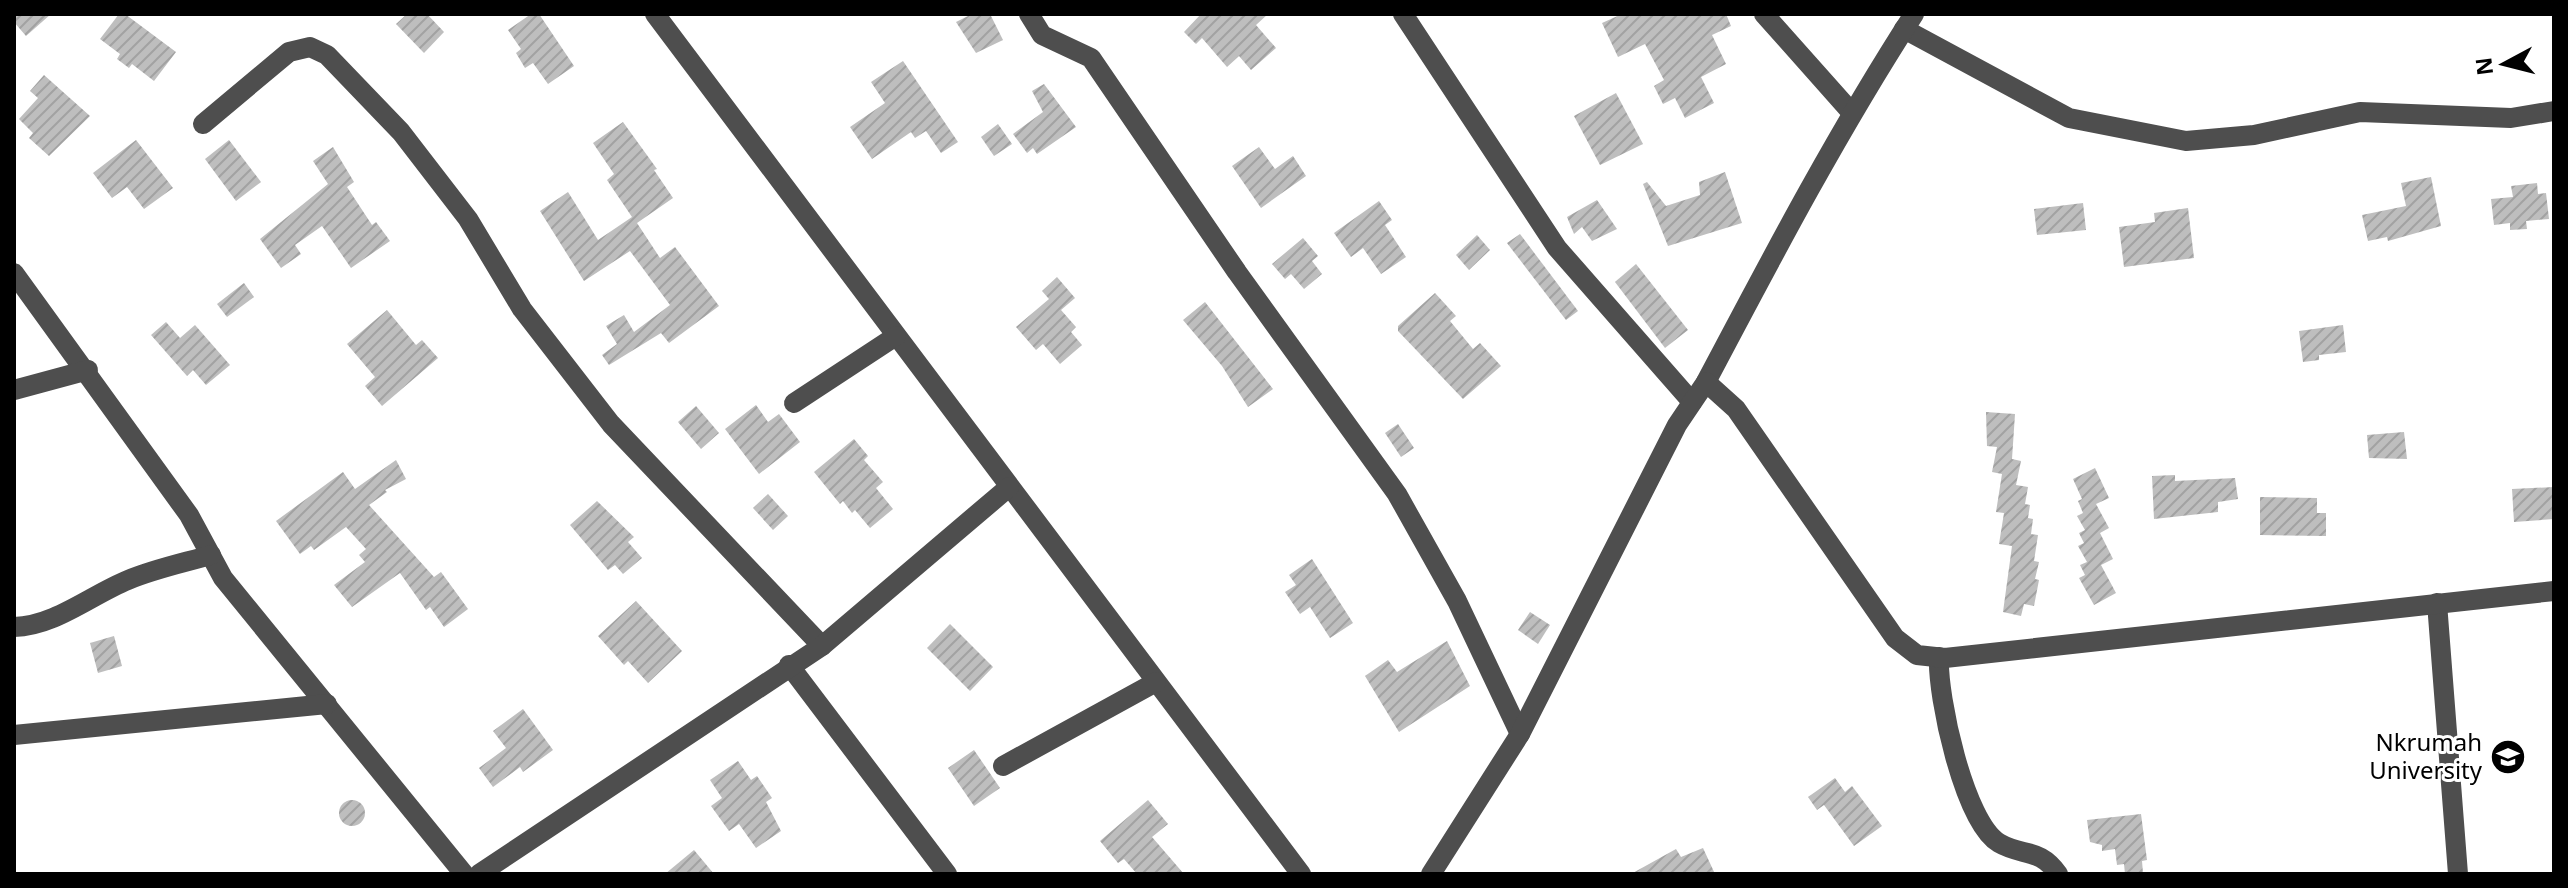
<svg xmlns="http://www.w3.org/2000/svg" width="2568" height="888" font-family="'Noto Sans',sans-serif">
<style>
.building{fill:url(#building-hatch)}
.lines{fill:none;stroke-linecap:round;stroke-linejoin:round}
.minor{stroke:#4e4e4e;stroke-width:20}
.labels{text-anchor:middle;stroke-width:6;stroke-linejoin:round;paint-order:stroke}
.poi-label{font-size:24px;fill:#000;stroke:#fff;text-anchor:end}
</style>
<defs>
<pattern id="building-hatch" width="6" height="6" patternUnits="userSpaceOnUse" patternTransform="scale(2)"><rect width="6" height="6" fill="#bebebe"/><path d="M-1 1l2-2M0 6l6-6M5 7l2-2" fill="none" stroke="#a2a2a2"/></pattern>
</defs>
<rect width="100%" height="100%" fill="#fff"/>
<!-- building -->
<g class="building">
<polygon points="14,14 51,14 26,36 14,22"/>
<polygon points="119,14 125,14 176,52 154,81 132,64 129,68 117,59 120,54 100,39"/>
<polygon points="407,14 427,14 444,32 424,53 396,24"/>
<polygon points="531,14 539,14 574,66 548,84 533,63 525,68 516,53 521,49 508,30"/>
<polygon points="972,14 990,14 1003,40 976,53 956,22"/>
<polygon points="1201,14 1268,14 1256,25 1276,48 1251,70 1239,56 1227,67 1202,38 1196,44 1184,32"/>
<polygon points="1622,14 1726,14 1731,26 1712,35 1726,64 1701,77 1714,103 1685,118 1675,98 1663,104 1654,86 1664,80 1645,44 1618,57 1602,23"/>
<polygon points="903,61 958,142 941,153 926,131 915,138 911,132 872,159 850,127 885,103 871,82"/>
<polygon points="44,75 90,116 49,156 29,138 33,133 19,119 38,98 30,91"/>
<polygon points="1044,84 1076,127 1037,154 1033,148 1027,153 1013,134 1043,112 1032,91"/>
<polygon points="1616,93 1643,144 1600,165 1574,116"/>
<polygon points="623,122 657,169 654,170 673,198 637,223 660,258 675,247 719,306 669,343 661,333 609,365 602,355 617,344 606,326 624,315 634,332 670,305 630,251 584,281 540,211 568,192 598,240 632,217 607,180 614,174 593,143"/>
<polygon points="998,124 1012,144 994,156 981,137"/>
<polygon points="136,140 173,188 144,209 127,187 112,198 93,173"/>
<polygon points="229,140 261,182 236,201 205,159"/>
<polygon points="333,147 354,182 347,187 372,225 376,222 390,241 351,268 322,226 295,245 301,254 281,268 260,239 328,184 313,161"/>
<polygon points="1259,147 1275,169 1293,156 1306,176 1261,208 1232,166"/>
<polygon points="1725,172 1742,223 1668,246 1643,184 1647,182 1666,206 1700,195 1699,182"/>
<polygon points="2431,177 2441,226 2388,241 2387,237 2368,241 2362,215 2406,206 2401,183"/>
<polygon points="2537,183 2538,194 2546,193 2549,219 2526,221 2527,229 2510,230 2510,223 2494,225 2491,199 2513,197 2511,186"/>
<polygon points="1597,200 1617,229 1592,241 1582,227 1574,234 1567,217"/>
<polygon points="1379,201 1392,220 1385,225 1406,257 1381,274 1363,248 1351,257 1334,233"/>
<polygon points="2083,203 2086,230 2037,235 2034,209"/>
<polygon points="2188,208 2194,258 2124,267 2119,227 2155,222 2154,213"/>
<polygon points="1520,234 1578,311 1566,320 1507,243"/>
<polygon points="1477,235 1490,250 1469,270 1456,255"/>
<polygon points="1303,238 1318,256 1312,261 1322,274 1304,289 1291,274 1285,279 1272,264"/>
<polygon points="1636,264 1688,330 1665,348 1615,282"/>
<polygon points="1057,277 1075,298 1061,310 1076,327 1071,332 1082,345 1060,364 1043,344 1036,350 1016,327 1049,299 1042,291"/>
<polygon points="244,283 254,297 227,317 217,304"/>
<polygon points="1435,293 1456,316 1450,321 1473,349 1480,343 1501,366 1463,399 1398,331 1398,326"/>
<polygon points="1205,302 1273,389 1248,407 1222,366 1183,320"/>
<polygon points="387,310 416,345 422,340 438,358 382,406 365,386 375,377 347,344"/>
<polygon points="166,322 180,338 195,325 230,365 206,385 193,370 187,376 151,335"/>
<polygon points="2343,325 2346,352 2319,355 2319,360 2303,362 2299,331"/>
<polygon points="756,405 768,422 779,414 800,442 759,474 725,429"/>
<polygon points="696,406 719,433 701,449 678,422"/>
<polygon points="1986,412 2015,414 2012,459 2021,461 2016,485 2028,487 2025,504 2030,505 2028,518 2033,519 2031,534 2038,535 2034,561 2039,562 2035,579 2039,580 2034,606 2024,604 2021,616 2003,612 2012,546 1999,544 2004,513 1996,512 2002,474 1992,472 1997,447 1987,446"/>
<polygon points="1398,424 1414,448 1401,457 1385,433"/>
<polygon points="2404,432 2407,459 2369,458 2367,435"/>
<polygon points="854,439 868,456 864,460 883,482 876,488 893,509 870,528 855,510 852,513 843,501 840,504 814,472"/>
<polygon points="396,460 406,479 385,490 387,492 369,505 434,577 441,572 468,609 444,627 430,607 426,610 400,573 352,607 334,585 365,562 359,555 366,549 346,527 314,550 311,546 300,554 276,521 343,472 355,489"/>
<polygon points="2095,468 2109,498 2096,504 2109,528 2100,533 2113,559 2101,565 2116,593 2094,605 2079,578 2085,575 2080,565 2087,562 2078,546 2084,543 2079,533 2085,530 2077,516 2083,513 2078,501 2082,499 2073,479"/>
<polygon points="2175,475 2175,481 2235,478 2238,499 2218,502 2218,512 2154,519 2152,476"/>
<polygon points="2554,487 2554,519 2514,522 2512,489"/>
<polygon points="768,494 788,516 773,530 753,508"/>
<polygon points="2260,497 2317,498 2317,513 2326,513 2326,536 2260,535"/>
<polygon points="597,501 634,537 628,542 642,558 623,574 615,565 608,570 570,525"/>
<polygon points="1312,559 1353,623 1330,638 1310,607 1300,614 1285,592 1296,585 1289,575"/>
<polygon points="636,601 682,651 648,683 628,661 624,665 598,636"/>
<polygon points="1530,612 1550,625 1538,644 1518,630"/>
<polygon points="950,624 993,667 970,691 927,648"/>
<polygon points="114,636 122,666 98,673 90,643"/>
<polygon points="1447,641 1470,686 1399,732 1365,676 1388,660 1397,672"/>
<polygon points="523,709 553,750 523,772 520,767 493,787 479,768 506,748 493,731"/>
<polygon points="974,750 1000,788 974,806 948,768"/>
<polygon points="738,761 751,780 757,776 772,798 766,802 781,831 756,848 739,824 729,831 711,806 722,798 710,780"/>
<polygon points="1835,778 1845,792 1852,786 1882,826 1854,846 1824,805 1817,810 1808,797"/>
<circle cx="352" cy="813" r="13"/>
<polygon points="1148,800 1168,824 1152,837 1184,874 1137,874 1124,859 1118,863 1100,841"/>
<polygon points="2141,814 2147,860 2142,861 2143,873 2125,874 2124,864 2117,865 2115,849 2102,851 2102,845 2090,842 2087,820"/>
<polygon points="1703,848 1715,874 1631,874 1676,849 1681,857"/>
<polygon points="694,850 714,874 665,874"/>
</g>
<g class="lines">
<!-- minor -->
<g class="minor">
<polyline points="655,14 1301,874"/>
<polyline points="1029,14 1042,35 1091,58 1237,272 1397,494 1457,601 1520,734"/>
<polyline points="1403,14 1557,248 1692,402"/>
<polyline points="1764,14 1852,113"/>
<polyline points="1904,29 2069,118 2186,141 2254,135 2360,112 2511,118 2554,111"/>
<polyline points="203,124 289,52 310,47 327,55 401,132 468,219 522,309 611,424 822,646"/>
<polyline points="14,273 189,515 223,578 464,874"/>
<path d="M 1706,382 C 1772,257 1837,133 1914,14"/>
<polyline points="14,390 88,370"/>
<polyline points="794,403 896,336"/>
<polyline points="2437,603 2458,874"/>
<path d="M 14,627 C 55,626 91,595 128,580 C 154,569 183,563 211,555"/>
<path d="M 1939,657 C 1937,696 1964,822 1999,843 C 2023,857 2039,847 2058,874"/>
<polyline points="789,665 947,874"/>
<polyline points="14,735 327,704"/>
<polyline points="1003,766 1156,682"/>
<polyline points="479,874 822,646 1009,487"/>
<polyline points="1431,874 1520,734 1677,425 1706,382 1736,409 1895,638 1917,655 1945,658 2554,591"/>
</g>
</g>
<!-- icons -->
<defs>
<g id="university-disc" transform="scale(1.8)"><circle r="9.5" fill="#000" stroke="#fff"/><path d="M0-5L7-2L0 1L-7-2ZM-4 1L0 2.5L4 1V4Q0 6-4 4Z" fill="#fff"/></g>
</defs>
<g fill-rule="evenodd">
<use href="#university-disc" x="2508" y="757"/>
</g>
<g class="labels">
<!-- poi labels -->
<g class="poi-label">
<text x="2482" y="751">Nkrumah<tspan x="2482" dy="28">University</tspan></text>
</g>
</g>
<!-- border -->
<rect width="2568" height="888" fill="none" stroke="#000000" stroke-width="32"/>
<!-- north arrow -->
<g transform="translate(2504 64) rotate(263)" stroke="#ffffff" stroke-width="6" paint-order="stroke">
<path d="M0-6L14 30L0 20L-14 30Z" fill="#000000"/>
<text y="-12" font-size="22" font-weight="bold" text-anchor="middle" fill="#000000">N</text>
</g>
</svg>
